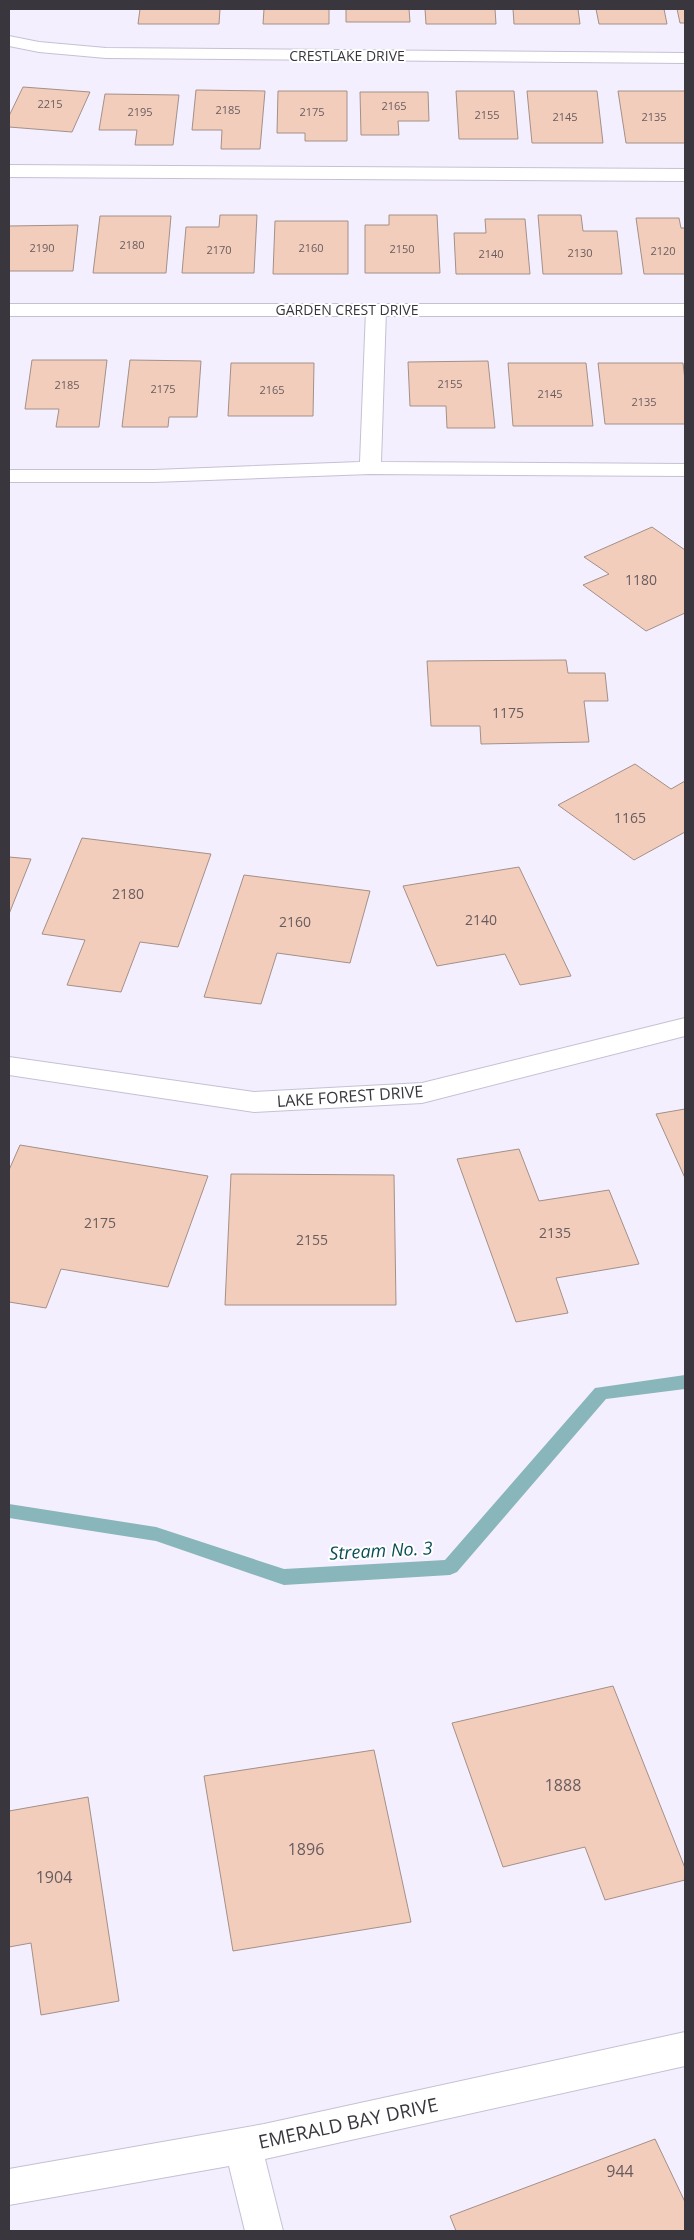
<svg xmlns="http://www.w3.org/2000/svg" width="694" height="2240" font-family="'Open Sans',sans-serif">
<style>
.lines{fill:none;stroke-linecap:round;stroke-linejoin:round}
.stream{fill:#89b6ba;fill-rule:evenodd}
.building{fill:#f3cdbc;stroke:#a39087}
.service-casing{stroke:#c6c0d3;stroke-width:2}
.minor-casing{stroke:#c6c0d3;stroke-width:2}
.service{fill:#fff;fill-rule:evenodd}
.minor{fill:#fff;fill-rule:evenodd}
.labels{text-anchor:middle;stroke-width:4;stroke-linejoin:round;paint-order:stroke}
.far-number-label{font-size:11px;fill:#685c5e}
.far-street-label{font-size:14px;fill:#39363e;stroke:#fff}
.number-label{font-size:14px;fill:#685c5e}
.street-label{font-size:16px;fill:#39363e;stroke:#fff}
.near-number-label{font-size:16px;fill:#685c5e}
.water-label{font-size:18px;font-style:italic;fill:#094e54;stroke:#fff}
.near-street-label{font-size:19px;fill:#39363e;stroke:#fff}
</style>
<rect width="100%" height="100%" fill="#f4effe"/>
<g class="lines">
<!-- stream -->
<polygon class="stream" points="685,1375 685,1389 606,1399 457,1572 450,1575 284,1585 156,1541 9,1518 9,1504 156,1527 284,1569 445,1560 595,1388"/>
</g>
<!-- building -->
<g class="building">
<polygon points="140,9 220,9 219,24 138,24"/>
<polygon points="264,9 329,9 329,24 263,24"/>
<polygon points="346,9 409,9 410,22 346,22"/>
<polygon points="425,9 495,9 496,24 426,24"/>
<polygon points="513,9 578,9 580,24 514,24"/>
<polygon points="596,9 664,9 667,24 599,24"/>
<polygon points="677,9 685,9 685,23 680,23"/>
<polygon points="23,87 90,92 72,132 9,127 9,116"/>
<polygon points="196,90 265,91 260,149 221,149 222,130 192,130"/>
<polygon points="278,91 347,91 347,141 305,141 305,133 277,133"/>
<polygon points="456,91 514,91 518,139 459,139"/>
<polygon points="527,91 597,91 603,143 532,143"/>
<polygon points="618,91 685,91 685,143 626,143"/>
<polygon points="360,92 428,92 429,121 398,121 399,135 361,135"/>
<polygon points="105,94 179,95 173,145 135,145 137,130 99,130"/>
<polygon points="220,215 257,215 254,273 182,273 186,227 219,227"/>
<polygon points="389,215 437,215 440,273 365,273 365,225 389,225"/>
<polygon points="538,215 581,215 583,231 617,231 622,274 543,274"/>
<polygon points="100,216 171,216 166,273 93,273"/>
<polygon points="636,218 679,218 681,228 685,228 685,274 644,274"/>
<polygon points="485,219 525,219 530,274 456,274 454,233 486,233"/>
<polygon points="275,221 348,221 348,274 273,274"/>
<polygon points="78,225 73,271 9,271 9,226"/>
<polygon points="32,360 107,360 99,427 56,427 59,409 25,409"/>
<polygon points="130,360 201,361 197,417 169,417 168,427 122,427"/>
<polygon points="488,361 495,428 447,428 446,406 410,406 408,362"/>
<polygon points="231,363 314,363 313,416 228,416"/>
<polygon points="508,363 586,363 593,426 513,426"/>
<polygon points="598,363 683,363 685,380 685,424 605,424"/>
<polygon points="652,527 685,550 685,613 646,631 583,585 609,574 584,557"/>
<polygon points="566,660 568,673 605,673 608,701 584,701 589,742 481,744 480,726 431,726 427,661"/>
<polygon points="635,764 671,789 685,781 685,832 634,860 558,805"/>
<polygon points="82,838 211,854 178,947 140,942 121,992 67,985 85,940 42,934"/>
<polygon points="9,857 31,859 9,914"/>
<polygon points="519,867 571,976 520,985 505,954 437,966 403,886"/>
<polygon points="244,875 370,891 350,963 277,953 261,1004 204,997"/>
<polygon points="685,1109 685,1178 656,1114"/>
<polygon points="20,1145 208,1176 168,1287 61,1269 46,1308 9,1302 9,1170"/>
<polygon points="519,1149 539,1201 609,1190 639,1264 556,1278 568,1313 516,1322 457,1159"/>
<polygon points="231,1174 394,1175 396,1305 225,1305"/>
<polygon points="613,1686 685,1868 685,1880 605,1900 585,1847 503,1867 452,1723"/>
<polygon points="374,1750 411,1922 233,1951 204,1776"/>
<polygon points="88,1797 119,2001 41,2015 31,1943 9,1947 9,1811"/>
<polygon points="655,2139 685,2202 685,2231 456,2231 450,2216"/>
</g>
<g class="lines">
<!-- service casing -->
<g class="service-casing">
<g id="service">
<polygon points="9,165 685,169 685,181 9,177"/>
<polygon points="376,304 383,306 386,310 381,462 685,464 685,476 370,474 154,482 9,482 9,470 154,470 360,462 366,310 369,306"/>
</g>
</g>
<!-- minor casing -->
<g class="minor-casing">
<g id="minor">
<polygon points="9,36 39,42 106,48 685,53 685,63 106,58 39,52 9,46"/>
<rect x="9" y="304" width="676" height="12"/>
<polygon points="685,1018 685,1036 422,1103 254,1112 9,1075 9,1057 254,1092 422,1083"/>
<polygon points="685,2032 685,2066 265,2159 283,2231 245,2231 229,2166 9,2205 9,2169 264,2124"/>
</g>
</g>
<!-- service -->
<use href="#service" class="service"/>
<!-- minor -->
<use href="#minor" class="minor"/>
</g>
<g class="labels">
<!-- far-number labels -->
<g class="far-number-label">
<text x="50" y="108">2215</text>
<text x="394" y="110">2165</text>
<text x="228" y="114">2185</text>
<text x="140" y="116">2195</text>
<text x="312" y="116">2175</text>
<text x="487" y="119">2155</text>
<text x="565" y="121">2145</text>
<text x="654" y="121">2135</text>
<text x="132" y="249">2180</text>
<text x="42" y="252">2190</text>
<text x="311" y="252">2160</text>
<text x="402" y="253">2150</text>
<text x="219" y="254">2170</text>
<text x="663" y="255">2120</text>
<text x="580" y="257">2130</text>
<text x="491" y="258">2140</text>
<text x="450" y="388">2155</text>
<text x="67" y="389">2185</text>
<text x="163" y="393">2175</text>
<text x="272" y="394">2165</text>
<text x="550" y="398">2145</text>
<text x="644" y="406">2135</text>
</g>
<!-- far-street labels -->
<g class="far-street-label">
<text x="347" y="61">CRESTLAKE DRIVE</text>
<text x="347" y="315">GARDEN CREST DRIVE</text>
</g>
<!-- number labels -->
<g class="number-label">
<text x="641" y="585">1180</text>
<text x="508" y="718">1175</text>
<text x="630" y="823">1165</text>
<text x="128" y="899">2180</text>
<text x="481" y="925">2140</text>
<text x="295" y="927">2160</text>
<text x="100" y="1228">2175</text>
<text x="555" y="1238">2135</text>
<text x="312" y="1245">2155</text>
</g>
<!-- street labels -->
<g class="street-label">
<text transform="translate(350 1096) rotate(-4)" y="6">LAKE FOREST DRIVE</text>
</g>
<!-- near-number labels -->
<g class="near-number-label">
<text x="563" y="1791">1888</text>
<text x="306" y="1855">1896</text>
<text x="54" y="1883">1904</text>
<text x="620" y="2177">944</text>
</g>
<!-- water labels -->
<g class="water-label">
<text transform="translate(381 1551) rotate(-3)" y="6">Stream No. 3</text>
</g>
<!-- near-street labels -->
<g class="near-street-label">
<text transform="translate(348 2123) rotate(-12)" y="7">EMERALD BAY DRIVE</text>
</g>
</g>
<!-- border -->
<rect width="694" height="2240" fill="none" stroke="#39363e" stroke-width="20"/>
</svg>
